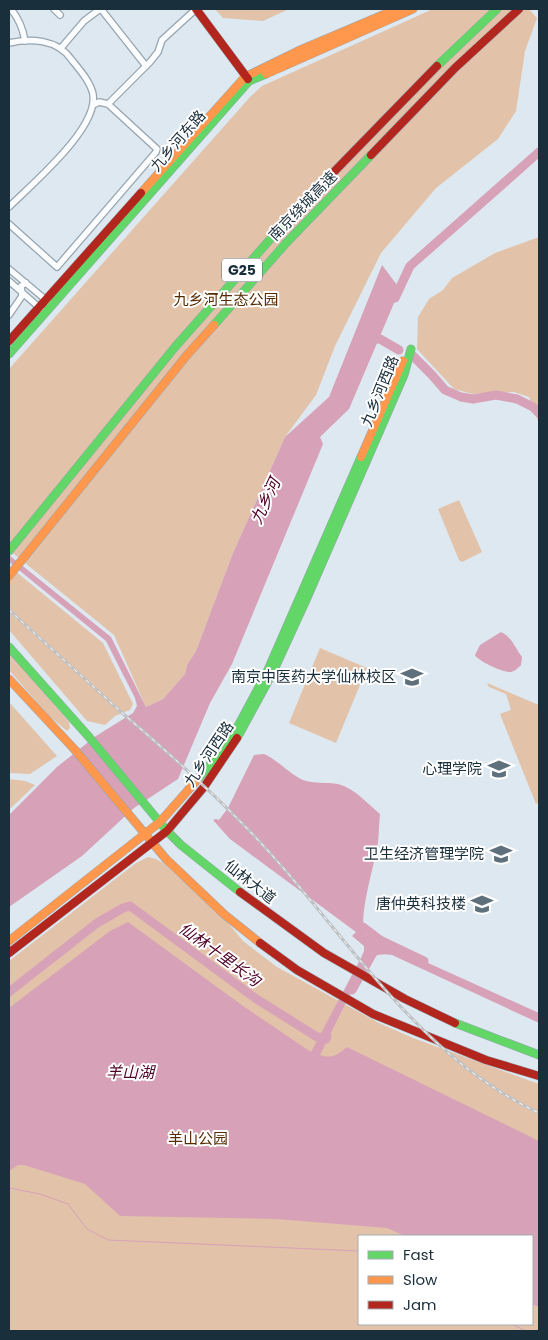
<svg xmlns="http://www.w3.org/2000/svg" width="548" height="1340" font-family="Poppins,'Noto Sans SC',sans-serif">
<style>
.green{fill:#e2c3aa;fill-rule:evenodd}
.water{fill:#d7a1b7}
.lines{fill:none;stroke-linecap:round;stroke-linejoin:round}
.stream{stroke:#d7a1b7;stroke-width:1}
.river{stroke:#d7a1b7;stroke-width:9}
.street-casing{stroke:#97a5b0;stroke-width:8}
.fast-casing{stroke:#97a5b0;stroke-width:9}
.slow-casing{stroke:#97a5b0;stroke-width:9}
.jam-casing{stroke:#97a5b0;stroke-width:9}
.street{stroke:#fafcfd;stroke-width:5.5}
.fast{stroke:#63d668;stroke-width:8}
.slow{stroke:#ff974d;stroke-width:8}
.jam{stroke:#b3261e;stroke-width:8}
.rail-casing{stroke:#bec1c4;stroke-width:3}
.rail{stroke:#fff;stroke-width:1;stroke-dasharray:4;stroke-linecap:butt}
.labels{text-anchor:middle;stroke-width:4;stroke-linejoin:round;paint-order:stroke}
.shield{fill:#fff;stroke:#5f6d76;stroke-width:1}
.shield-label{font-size:14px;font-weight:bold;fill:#1a2f3c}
.street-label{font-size:15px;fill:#1a2f3c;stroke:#fff}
.park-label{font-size:15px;fill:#552b00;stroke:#fff}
.poi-label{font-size:15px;fill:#1a2f3c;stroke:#fff;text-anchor:end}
.water-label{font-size:16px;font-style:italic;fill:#4f0528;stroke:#fff}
</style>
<rect width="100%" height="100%" fill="#dde8f0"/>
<!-- green -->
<g class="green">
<polygon points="215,9 289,9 263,21 223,18"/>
<polygon points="433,9 529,9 537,18 525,51 516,111 498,139 436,188 381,253 335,346 316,395 285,437 233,553 196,651 187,665 185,674 163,699 146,707 114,635 9,550 9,369 250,97 262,86"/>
<polygon points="539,237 539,424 529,397 514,392 473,394 454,389 417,349 418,317 429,299 443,290 452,278 495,253"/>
<polygon points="459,500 482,552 462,562 459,560 438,509"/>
<polygon points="9,566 103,643 133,704 130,710 115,716 105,725 87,721 9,630"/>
<polygon points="320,648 367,668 336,743 289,723"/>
<polygon points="9,652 69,722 70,728 67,731 49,716 9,670"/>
<polygon points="487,683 539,705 539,803 536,804 500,714 511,710 506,694 489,687"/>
<polygon points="9,702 57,756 30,774 9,773"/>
<polygon points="9,779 25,781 35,785 9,810"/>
<path d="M 148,857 L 156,859 L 163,863 L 229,924 L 243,941 L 277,967 L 379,1023 L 413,1038 L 539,1084 L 539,1331 L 9,1331 L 9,961 L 136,863 ZM 359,1236 L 532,1236 L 532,1324 L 359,1324 Z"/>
</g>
<!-- water -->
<g class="water">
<polygon points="382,265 400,289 349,409 320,437 323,444 232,664 210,703 178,779 134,808 82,856 9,907 9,815 57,767 96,736 133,713 137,706 135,698 106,641 9,562 9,555 111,637 146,707 163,699 185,674 187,665 196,651 233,553 285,437 329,397"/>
<path d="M 501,632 C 512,637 515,648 522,657 L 521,665 C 518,668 515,671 511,672 C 504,673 478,661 475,655 L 480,645 Z"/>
<path d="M 264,754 C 278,760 288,773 303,780 C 314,784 327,782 338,784 C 354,788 368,804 380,814 C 379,823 379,833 378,842 C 376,860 356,922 366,935 L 539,1013 L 539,1023 L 392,955 C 380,953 373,955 365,964 L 320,1055 C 331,1059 338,1055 347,1047 L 539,1141 L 539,1307 L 532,1304 L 532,1236 L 405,1236 L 387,1228 L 276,1219 L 120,1216 L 85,1184 L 24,1165 L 18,1165 L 9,1171 L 9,1008 L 110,931 L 128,922 L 243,1006 L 311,1052 L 361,958 L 364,951 L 364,946 L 352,936 L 356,932 L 230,839 L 213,820 L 216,819 L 219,820 L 228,808 L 254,755 Z"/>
</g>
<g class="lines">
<!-- stream -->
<g class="stream">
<polyline points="9,1188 40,1194 68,1204 87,1229 108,1240 359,1251"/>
<polyline points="511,1324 526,1331"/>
</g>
<!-- river -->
<g class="river">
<polyline points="395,298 410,266 539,152"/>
<polyline points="370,339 380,339 399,350"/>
<polyline points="413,356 432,375 445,390 461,397 473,399 496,395 517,399 533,407 539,413"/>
<polyline points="363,927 380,940 424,961"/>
<polyline points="352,990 380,940"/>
<polyline points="9,992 97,923 123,908 130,906 255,998 317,1037 326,1039 327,1036"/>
</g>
<!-- street casing -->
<g class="street-casing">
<g id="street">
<path d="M 11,9 C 19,19 23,28 25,41"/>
<polyline points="54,9 60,15"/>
<polyline points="101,9 146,66"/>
<path d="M 9,43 C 30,38 57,39 71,59 C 79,69 90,81 93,94 C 99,128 32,184 9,207"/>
<polyline points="61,48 84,21 100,9"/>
<polyline points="108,104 150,62 158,52 162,40 196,9"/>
<polyline points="9,224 57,267 156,152 157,149 108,104 99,102 93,105"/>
<polyline points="9,269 52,305"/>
<polyline points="9,281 41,309"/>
<polyline points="9,315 22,296 21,286 26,283"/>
</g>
</g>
<!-- fast casing -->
<g class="fast-casing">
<g id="fast">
<polyline points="437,66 497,9"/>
<polyline points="214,325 287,242 371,155"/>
<polyline points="9,354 249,81 266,74"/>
<polyline points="9,551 175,347 289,218"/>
<polyline points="9,647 89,737 167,831 181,845 240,892"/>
<polyline points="237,738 272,674 306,600 404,375 411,349"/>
<polyline points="197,780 230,741 267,672 361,457"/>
<polyline points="455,1023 539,1055"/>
</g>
</g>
<!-- slow casing -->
<g class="slow-casing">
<g id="slow">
<polyline points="266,74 413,9"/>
<polyline points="141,193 245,77 298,51 397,9"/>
<polyline points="361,457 403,361"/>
<polyline points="9,576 187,355 214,325"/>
<polyline points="9,679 75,750 166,859 225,915 260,943"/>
<polyline points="9,941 160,822 197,780"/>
</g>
</g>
<!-- jam casing -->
<g class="jam-casing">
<g id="jam">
<polyline points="196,9 248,79"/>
<polyline points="371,155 455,68 519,9"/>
<polyline points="289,218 437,66"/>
<polyline points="9,341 141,193"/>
<polyline points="240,892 324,953 405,999 455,1023"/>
<polyline points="260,943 297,970 373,1014 486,1060 539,1076"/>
<polyline points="9,953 167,831 204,787 237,738"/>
</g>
</g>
<!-- street -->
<use href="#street" class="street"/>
<!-- fast -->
<use href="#fast" class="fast"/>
<!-- slow -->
<use href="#slow" class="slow"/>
<!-- jam -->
<use href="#jam" class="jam"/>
<!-- rail casing -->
<g class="rail-casing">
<path id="rail" d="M 9,610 C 46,644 84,678 121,712 C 169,753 216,795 259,841 C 348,936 417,1056 539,1113"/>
</g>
<!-- rail -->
<use href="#rail" class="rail"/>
</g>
<!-- icons -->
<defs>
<g id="university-bare" transform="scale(1.725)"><path d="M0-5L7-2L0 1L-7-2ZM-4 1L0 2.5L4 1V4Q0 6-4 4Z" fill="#5e707b" stroke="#fff" stroke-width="2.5" paint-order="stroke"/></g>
<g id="school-bare" transform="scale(1.725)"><path d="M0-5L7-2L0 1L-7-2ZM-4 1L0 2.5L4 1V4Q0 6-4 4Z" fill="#5e707b" stroke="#fff" stroke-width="2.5" paint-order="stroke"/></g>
</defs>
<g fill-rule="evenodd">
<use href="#university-bare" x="412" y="677"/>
<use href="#school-bare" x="499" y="769"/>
<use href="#school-bare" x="501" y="854"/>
<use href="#school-bare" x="482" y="904"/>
</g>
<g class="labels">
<!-- shield labels -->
<rect class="shield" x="222" y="258.5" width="40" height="23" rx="4"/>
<g class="shield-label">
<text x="242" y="275">G25</text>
</g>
<!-- street labels -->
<g class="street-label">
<text transform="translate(178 141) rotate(-49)" y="5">九乡河东路</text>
<text transform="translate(303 206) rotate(-46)" y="5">南京绕城高速</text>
<text transform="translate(380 391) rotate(-68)" y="5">九乡河西路</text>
<text transform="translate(209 754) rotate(-56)" y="5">九乡河西路</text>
<text transform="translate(250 882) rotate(38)" y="5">仙林大道</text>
</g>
<!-- park labels -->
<g class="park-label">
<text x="226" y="305">九乡河生态公园</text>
<text x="198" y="1144">羊山公园</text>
</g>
<!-- poi labels -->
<g class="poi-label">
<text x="396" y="682">南京中医药大学仙林校区</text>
<text x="482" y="774">心理学院</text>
<text x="484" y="859">卫生经济管理学院</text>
<text x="466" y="909">唐仲英科技楼</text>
</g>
<!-- water labels -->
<g class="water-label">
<text transform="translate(265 501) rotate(-65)" y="6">九乡河</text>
<text transform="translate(220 954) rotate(36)" y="6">仙林十里长沟</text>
<text x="130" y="1078">羊山湖</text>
</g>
</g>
<!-- border -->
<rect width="548" height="1340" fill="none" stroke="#1a2f3c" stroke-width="20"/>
<!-- legend -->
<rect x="358" y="1235" width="175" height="90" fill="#ffffff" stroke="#a3acb1"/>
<rect x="368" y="1251" width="25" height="8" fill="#63d668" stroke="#a3acb1"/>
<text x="403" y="1260" font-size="15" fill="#1a2f3c">Fast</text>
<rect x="368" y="1276" width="25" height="8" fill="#ff974d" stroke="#a3acb1"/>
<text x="403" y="1285" font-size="15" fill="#1a2f3c">Slow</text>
<rect x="368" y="1301" width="25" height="8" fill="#b3261e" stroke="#a3acb1"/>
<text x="403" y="1310" font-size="15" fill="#1a2f3c">Jam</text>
</svg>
